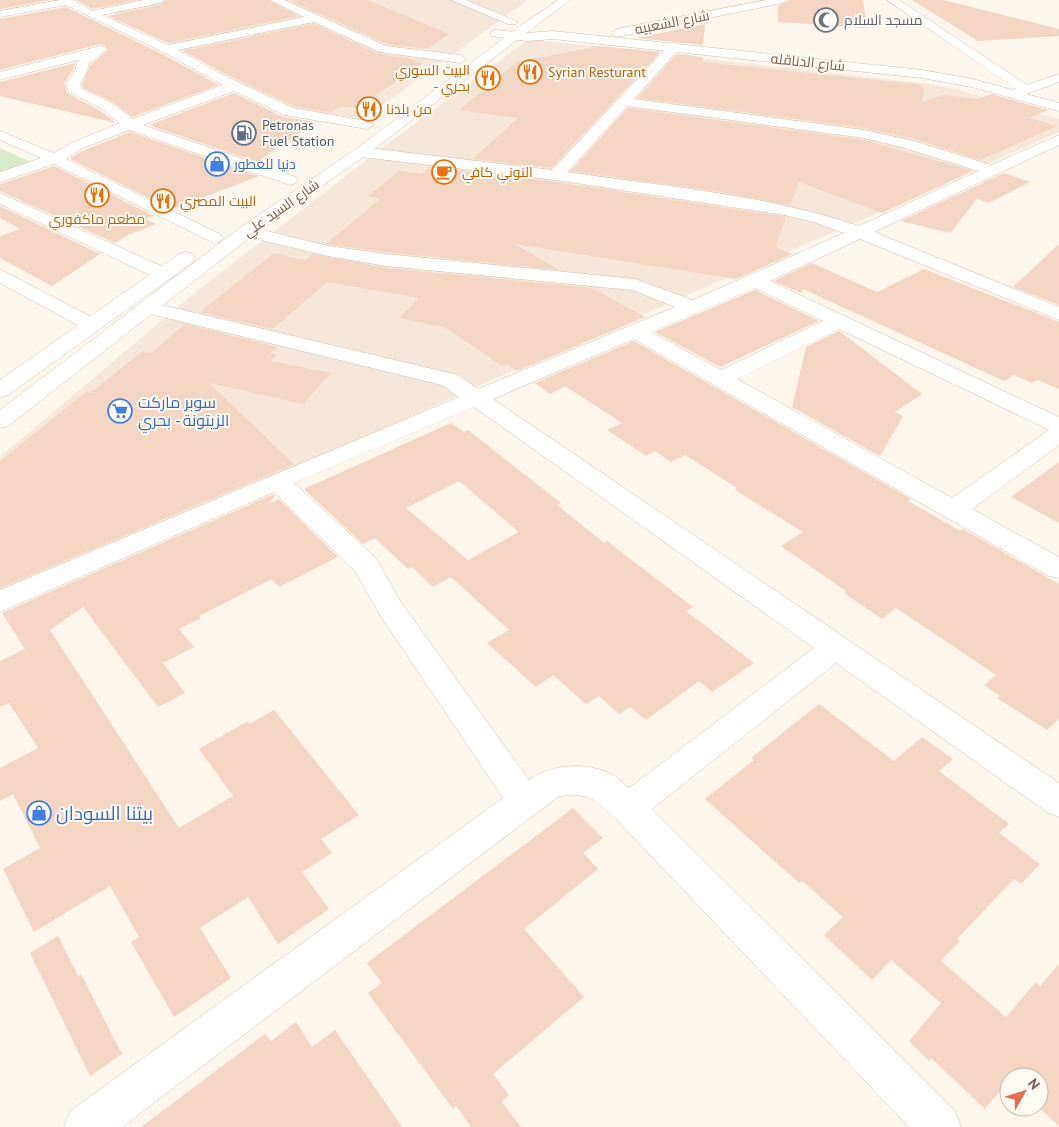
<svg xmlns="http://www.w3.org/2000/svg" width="1059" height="1127" font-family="'PT Sans',Cairo,sans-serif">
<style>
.residential{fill:#f5e8da}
.green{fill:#d8ecc9}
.building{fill:#f3d5c3;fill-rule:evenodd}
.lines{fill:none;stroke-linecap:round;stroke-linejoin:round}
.minor-casing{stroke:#d1beb0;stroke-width:1}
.tertiary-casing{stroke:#d1beb0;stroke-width:1}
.secondary-casing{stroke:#d6c0b0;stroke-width:1}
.minor{fill:#fff;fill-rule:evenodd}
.tertiary{fill:#fff;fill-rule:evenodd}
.secondary{fill:#fff;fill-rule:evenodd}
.labels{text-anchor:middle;stroke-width:4;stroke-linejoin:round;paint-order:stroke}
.far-worship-label{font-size:14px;fill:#5b616d;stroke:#fffaf3;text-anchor:start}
.far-street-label{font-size:14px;fill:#7a5c4d;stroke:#fffaf3}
.far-food-label{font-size:14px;fill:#c56008;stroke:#fffaf3;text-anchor:start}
.far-service-label{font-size:14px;fill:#4e5e75;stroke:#fffaf3;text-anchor:start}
.far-shop-label{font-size:14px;fill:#366cbe;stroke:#fffaf3;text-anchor:start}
.shop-label{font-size:16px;fill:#366cbe;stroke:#fffaf3;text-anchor:start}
.near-shop-label{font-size:19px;fill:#366cbe;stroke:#fffaf3;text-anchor:start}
</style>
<rect width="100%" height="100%" fill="#fdf6ec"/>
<!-- residential -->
<g class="residential">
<polygon points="76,0 528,0 363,119 282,106 115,13"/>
<polygon points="529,39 929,84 958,90 1059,119 1059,132 882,211 537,360 0,600 0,457 192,295 382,148"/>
</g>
<!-- green -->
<polygon class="green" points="0,148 33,163 0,174"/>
<!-- building -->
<g class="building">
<polygon points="0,0 50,0 0,9"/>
<polygon points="77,0 135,0 92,9"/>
<polygon points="167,0 268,0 298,16 168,43 108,16 160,5"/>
<polygon points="289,0 368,0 449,34 427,49 387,44"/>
<polygon points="789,0 863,0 867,28 778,22 778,6"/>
<polygon points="912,0 943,0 1059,29 1059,36 978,41"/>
<polygon points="66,7 162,54 219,85 132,117 111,101 83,88 82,84 91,64 108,50 104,45 100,44 0,70 0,19"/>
<polygon points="314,24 378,54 413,59 411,60 416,60 414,62 423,63 359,107 338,107 330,113 294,106 224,73 183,51"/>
<polygon points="705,24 703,45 637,38"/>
<polygon points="599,46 660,52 551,168 473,159 518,118 459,110 517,62"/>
<polygon points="677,54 702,57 702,62 916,84 924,87 922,102 943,95 978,99 991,94 1048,110 1029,118 1057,126 980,160 915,139 864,128 638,98"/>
<polygon points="75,63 73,70 64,83 67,93 99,110 116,123 0,96 0,82"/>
<polygon points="234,93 283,117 316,122 257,162 149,125"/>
<polygon points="628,108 864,140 973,171 882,213 799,182 790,205 715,191 571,171"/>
<polygon points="130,132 259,176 172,209 70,159 82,151"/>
<polygon points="54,166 154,216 145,219 156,224 126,236 115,243 0,191 0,184"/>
<polygon points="430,167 556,182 786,217 775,247 792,254 736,279 515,244 559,270 386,252 326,244 380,199 368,196 399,171 422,174"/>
<polygon points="1004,173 1030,182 989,203 977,199 950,233 901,221"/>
<polygon points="0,206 100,254 52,286 0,258 0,236 20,229 0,218"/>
<polygon points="1059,244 1059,305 1013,287"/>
<polygon points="274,253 306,260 313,254 386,268 592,288 645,317 517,371 507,364 502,366 446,328 399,318 419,298 327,282 273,329 200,312"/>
<polygon points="812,263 877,292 924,269 1059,322 1059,389 1038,380 1032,383 1014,375 1004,381 803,289 801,293 774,281"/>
<polygon points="755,290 819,321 720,367 655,332"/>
<polygon points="185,324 277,347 270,353 277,355 271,361 331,373 303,404 209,383 294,464 0,588 0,461 86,392 90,393 143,351 151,353"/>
<polygon points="839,331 922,394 895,412 903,416 880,456 792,407 806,347"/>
<polygon points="634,341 911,499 908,501 960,531 963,529 1059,584 1059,719 1047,730 997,698 1000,696 984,685 996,675 896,608 882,619 844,593 846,591 781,546 803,532 735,490 737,488 685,455 671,462 655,451 646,456 607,430 622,423 565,386 550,394 535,383"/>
<path d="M 451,423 L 464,432 L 468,430 L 561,503 L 557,505 L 604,543 L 607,541 L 693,607 L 686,611 L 754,663 L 712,692 L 699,681 L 646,720 L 630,707 L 619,714 L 599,696 L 586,704 L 553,675 L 536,687 L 487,643 L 509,630 L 451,577 L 433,587 L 412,567 L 408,569 L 375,538 L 363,544 L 304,489 ZM 459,481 L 519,532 L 468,560 L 406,508 Z"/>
<polygon points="1059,462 1059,523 1011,497"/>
<polygon points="274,494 275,496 268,504 279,499 338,557 279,587 272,579 199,616 201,618 179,629 194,647 163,663 185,693 158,707 83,607 50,630 179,828 233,796 199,749 248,721 249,724 274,710 359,815 321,839 332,853 302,872 329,909 278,944 248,897 200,928 231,978 174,1017 131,942 139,937 110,886 34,932 3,869 40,848 13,794 0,801 0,768 38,748 9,703 0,707 0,661 25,649 2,613"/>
<polygon points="819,704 894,761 922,737 953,759 939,771 1009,824 999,833 1040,864 1021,884 1014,879 957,939 960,941 941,961 1006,1017 1036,982 1040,986 1059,964 1059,1126 1038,1107 1039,1077 1009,1077 1009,1080 985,1109 931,1058 929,1061 909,1041 941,1003 891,960 872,980 824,935 843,917 802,881 799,883 705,799 754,760 751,758"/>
<polygon points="573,808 603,838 583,853 598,869 524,929 584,997 493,1074 509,1095 502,1102 521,1127 471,1127 456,1106 453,1109 368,993 382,983 367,963"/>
<polygon points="58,936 78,976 81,974 122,1054 90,1076 30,953"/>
<polygon points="296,1022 312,1047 335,1030 402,1127 141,1127 265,1034 271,1041"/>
</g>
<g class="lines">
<!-- minor casing -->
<g class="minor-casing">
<g id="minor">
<polygon points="60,0 73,0 92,11 144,0 165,0 160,3 102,15 168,45 304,17 270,0 284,0 386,46 460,55 466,59 460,63 379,52 314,22 178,50 223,75 293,108 367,121 374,125 367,129 284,115 234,91 143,125 296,177 298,180 296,183 290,185 129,130 81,149 66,159 220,234 223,238 220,242 214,243 54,164 0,182 0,172 41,158 0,140 0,131 54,153 71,143 120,123 100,108 69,92 66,84 75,71 78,60 0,80 0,72 100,46 104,47 106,50 89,63 87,71 80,84 82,89 110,102 132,119 223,85 163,52 66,5 0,17 0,11"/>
<polygon points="451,0 466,0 518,22 516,24 508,24"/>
<polygon points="887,0 899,0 1027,85 1059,74 1059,82 1018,97 1008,97 1006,94 1016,89"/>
<path d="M 674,43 L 678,44 L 680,47 L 678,50 L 634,99 L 864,130 L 914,141 L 991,165 L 1059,135 L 1059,145 L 874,232 L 1059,307 L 1059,320 L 860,239 L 770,281 L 1059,417 L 1059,445 L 972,509 L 1059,557 L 1059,578 L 1049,576 L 634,339 L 493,399 L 1059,783 L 1059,817 L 1047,812 L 836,663 L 652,809 L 955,1111 L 961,1127 L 909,1127 L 616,819 C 593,798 591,793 559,796 L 122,1127 L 64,1127 L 70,1111 L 503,798 L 380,615 L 355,571 L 274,492 L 0,612 L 0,590 L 459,397 L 442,385 L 142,312 L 139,308 L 142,304 L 149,302 L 450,373 L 458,375 L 478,389 L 675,307 L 632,290 L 386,266 L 328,256 L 241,235 L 238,231 L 241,227 L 247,226 L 328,246 L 386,254 L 635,279 L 693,300 L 844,233 L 814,222 L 784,215 L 556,180 L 361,157 L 353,152 L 361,147 L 552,170 L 670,44 ZM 627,106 L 864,138 L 905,148 L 978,171 L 859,226 C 768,195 662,186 567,172 ZM 755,288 L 823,321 L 721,370 L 651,332 ZM 839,329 L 1049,430 L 952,498 L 737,379 ZM 474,407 L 814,648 L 629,788 C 624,784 619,778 613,775 C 588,761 551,764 529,780 L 400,601 L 376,558 L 294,483 Z"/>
<polygon points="0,193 170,270 172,274 170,278 156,278 0,204"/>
<polygon points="0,269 97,320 100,324 97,328 90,330 83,328 0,283"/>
</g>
</g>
<!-- tertiary casing -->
<g class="tertiary-casing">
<g id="tertiary">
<polygon points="766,0 787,0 782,3 617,37 611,33 617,29"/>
<polygon points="495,30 527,33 553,31 922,70 973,79 1059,103 1059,111 972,87 922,78 553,39 527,41 491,36 491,32"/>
</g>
</g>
<!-- secondary casing -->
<g class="secondary-casing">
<g id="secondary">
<polygon points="558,0 570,0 366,155 253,235 8,426 0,428 0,410 241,227 356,149 520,26"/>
<polygon points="186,252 193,254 195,258 193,262 8,395 0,397 0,380 179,254"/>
</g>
</g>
<!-- minor -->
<use href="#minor" class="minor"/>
<!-- tertiary -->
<use href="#tertiary" class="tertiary"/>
<!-- secondary -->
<use href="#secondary" class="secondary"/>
</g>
<!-- icons -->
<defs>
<g id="mosque-ring" transform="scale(1.25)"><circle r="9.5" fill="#fffaf3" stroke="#6b7280" stroke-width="1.5"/><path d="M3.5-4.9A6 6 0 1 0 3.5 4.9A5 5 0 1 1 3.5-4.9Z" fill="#6b7280"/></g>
<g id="restaurant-ring" transform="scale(1.25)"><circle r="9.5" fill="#fffaf3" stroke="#e8710a" stroke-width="1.5"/><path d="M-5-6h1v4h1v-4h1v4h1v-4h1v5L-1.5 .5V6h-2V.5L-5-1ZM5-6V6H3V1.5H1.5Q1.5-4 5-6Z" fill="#e8710a"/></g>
<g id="fuel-ring" transform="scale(1.25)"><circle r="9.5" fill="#fffaf3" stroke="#5c6f8a" stroke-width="1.5"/><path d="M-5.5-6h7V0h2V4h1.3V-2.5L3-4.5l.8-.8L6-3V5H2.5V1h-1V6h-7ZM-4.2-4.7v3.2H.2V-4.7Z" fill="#5c6f8a"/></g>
<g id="shop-ring" transform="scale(1.25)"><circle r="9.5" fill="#fffaf3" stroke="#3f7fe0" stroke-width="1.5"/><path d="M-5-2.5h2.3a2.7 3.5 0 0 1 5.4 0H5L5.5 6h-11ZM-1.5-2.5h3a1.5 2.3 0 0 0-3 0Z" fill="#3f7fe0"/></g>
<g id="cafe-ring" transform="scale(1.25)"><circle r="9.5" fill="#fffaf3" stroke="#e8710a" stroke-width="1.5"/><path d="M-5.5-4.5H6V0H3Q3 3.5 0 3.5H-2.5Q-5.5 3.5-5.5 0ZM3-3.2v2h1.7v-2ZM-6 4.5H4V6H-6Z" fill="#e8710a"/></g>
<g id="supermarket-ring" transform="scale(1.25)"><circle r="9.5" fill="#fffaf3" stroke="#3f7fe0" stroke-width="1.5"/><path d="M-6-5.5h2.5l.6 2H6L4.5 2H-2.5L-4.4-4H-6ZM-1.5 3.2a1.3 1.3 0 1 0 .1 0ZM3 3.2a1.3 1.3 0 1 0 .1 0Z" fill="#3f7fe0"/></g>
</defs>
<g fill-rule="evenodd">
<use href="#mosque-ring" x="826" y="20"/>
<use href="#restaurant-ring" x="530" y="72"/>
<use href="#restaurant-ring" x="488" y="78"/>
<use href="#restaurant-ring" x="369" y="109"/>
<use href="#fuel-ring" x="244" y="133"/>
<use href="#shop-ring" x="217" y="164"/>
<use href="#cafe-ring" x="444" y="172"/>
<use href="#restaurant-ring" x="97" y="195"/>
<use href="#restaurant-ring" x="163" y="201"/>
<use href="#supermarket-ring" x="120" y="411"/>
<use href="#shop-ring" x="39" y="813"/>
</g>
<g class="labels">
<!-- far-worship labels -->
<g class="far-worship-label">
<text x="844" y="25">مسجد السلام</text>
</g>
<!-- far-street labels -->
<g class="far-street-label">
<text transform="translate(672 22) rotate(-11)" y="5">شارع الشعبيه</text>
<text transform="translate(808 62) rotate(6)" y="5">شارع الدناقله</text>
<text transform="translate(281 208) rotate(-35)" y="5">شارع السيد علي</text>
</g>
<!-- far-food labels -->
<g class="far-food-label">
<text x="470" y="75" text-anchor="end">البيت السوري<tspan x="470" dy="16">- بحري</tspan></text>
<text x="548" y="77">Syrian Resturant</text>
<text x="386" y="114">من بلدنا</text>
<text x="462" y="177">النوني كافي</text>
<text x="180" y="206">البيت المصري</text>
<text x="97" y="224" text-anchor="middle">مطعم ماكفوري</text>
</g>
<!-- far-service labels -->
<g class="far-service-label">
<text x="262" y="130">Petronas<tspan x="262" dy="16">Fuel Station</tspan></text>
</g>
<!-- far-shop labels -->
<g class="far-shop-label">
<text x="234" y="169">دنيا للعطور</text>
</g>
<!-- shop labels -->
<g class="shop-label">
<text x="138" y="408">سوبر ماركت<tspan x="138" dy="18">الزيتونة - بحري</tspan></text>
</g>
<!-- near-shop labels -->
<g class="near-shop-label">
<text x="56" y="820">بيتنا السودان</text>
</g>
</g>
<!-- north arrow -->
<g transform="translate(1024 1092) rotate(51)"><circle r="24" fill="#fffaf3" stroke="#cabbb1"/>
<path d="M0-4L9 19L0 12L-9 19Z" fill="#e76f51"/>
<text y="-8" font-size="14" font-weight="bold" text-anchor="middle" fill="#7a5c4d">N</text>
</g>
</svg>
